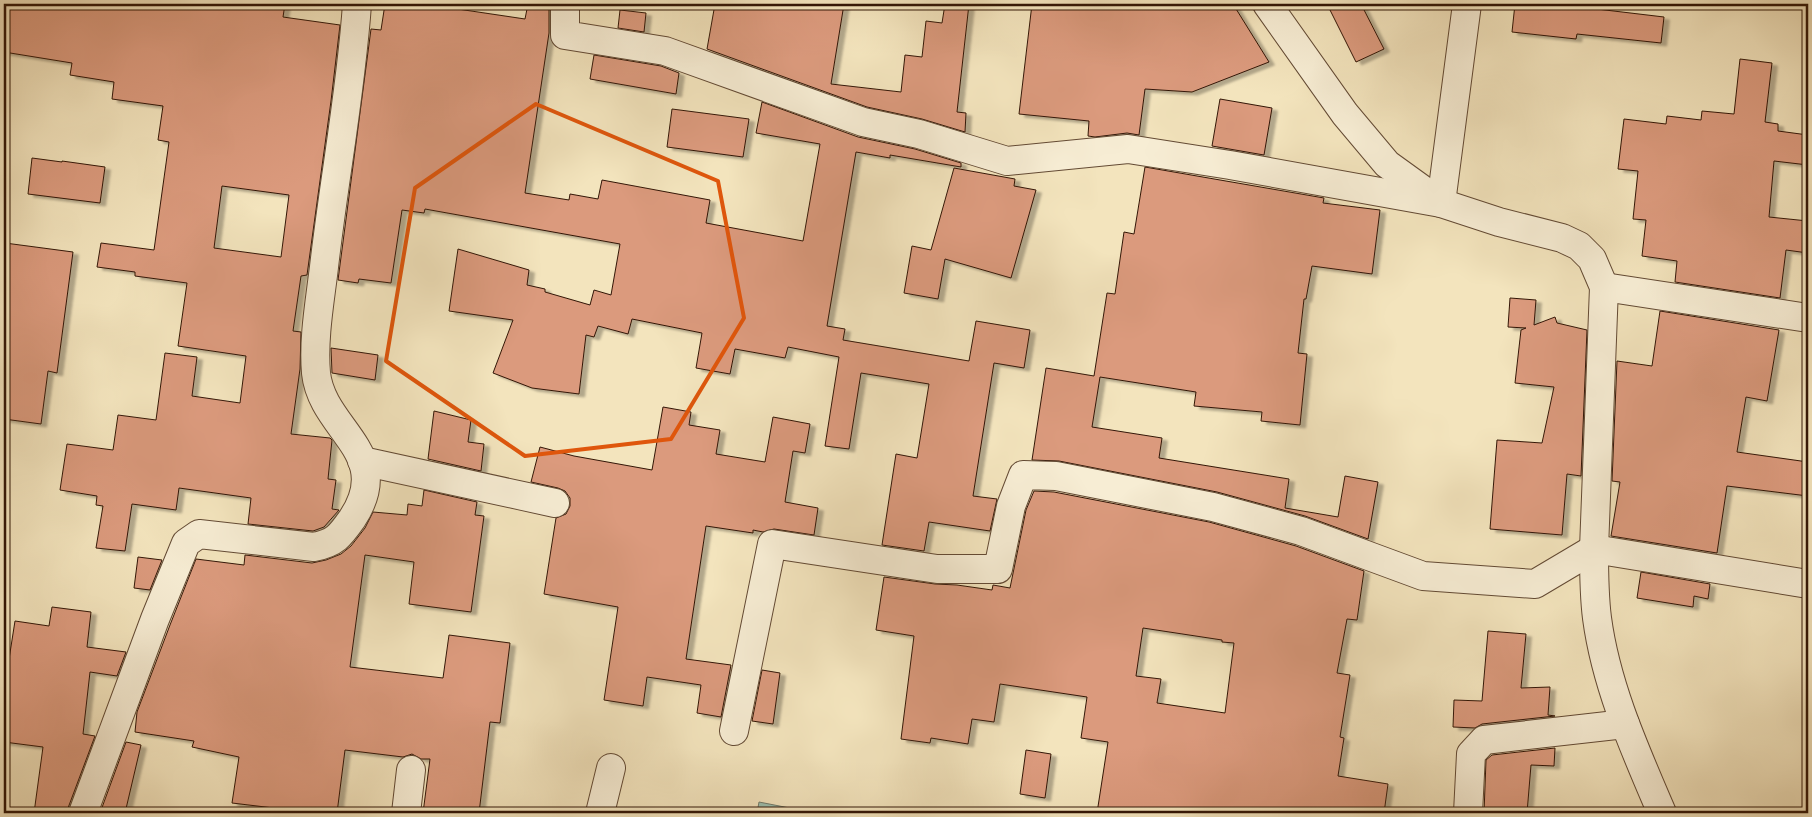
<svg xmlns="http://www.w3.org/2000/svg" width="1812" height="817" font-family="Alegreya,serif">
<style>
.water{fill:#9bbfae;stroke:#717b6b}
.building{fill:#db9a7d;stroke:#331606;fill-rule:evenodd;filter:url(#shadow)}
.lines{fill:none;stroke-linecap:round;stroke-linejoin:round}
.minor-casing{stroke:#634a34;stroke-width:30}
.minor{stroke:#f7edd4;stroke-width:28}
.marked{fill:none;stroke:#df560c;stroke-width:4;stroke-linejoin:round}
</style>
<defs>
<filter id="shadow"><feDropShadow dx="5.5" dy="3" stdDeviation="1" flood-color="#0004"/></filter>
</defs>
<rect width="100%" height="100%" fill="#f3e4bd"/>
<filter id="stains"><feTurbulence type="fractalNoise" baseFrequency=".004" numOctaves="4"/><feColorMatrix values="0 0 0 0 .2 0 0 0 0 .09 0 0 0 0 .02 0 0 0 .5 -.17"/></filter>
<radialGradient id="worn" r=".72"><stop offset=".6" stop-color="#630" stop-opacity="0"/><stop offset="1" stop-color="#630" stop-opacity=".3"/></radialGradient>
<!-- water -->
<polygon class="water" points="759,802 815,813 757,813"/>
<!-- building -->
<g class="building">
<path d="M 4,4 L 285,4 L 283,17 L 340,25 L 331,101 L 307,275 L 301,276 L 293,331 L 301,332 L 300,369 L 291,434 L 330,438 L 332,440 L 328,479 L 336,480 L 332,509 L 339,510 L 324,527 L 313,531 L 248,524 L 251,498 L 179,488 L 176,510 L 132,504 L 125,551 L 96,548 L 103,506 L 96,505 L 97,496 L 60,490 L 67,444 L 113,450 L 118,415 L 156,420 L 165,353 L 197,357 L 192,396 L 240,403 L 246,356 L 178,346 L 187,283 L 135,276 L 135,272 L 97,267 L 101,243 L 154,250 L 169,142 L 158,140 L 163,106 L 112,99 L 114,82 L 70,75 L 72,63 L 4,52 ZM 222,186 L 289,195 L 281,257 L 214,248 Z"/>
<polygon points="385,4 424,4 525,19 528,4 549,4 549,33 525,193 569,200 570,194 598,199 602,180 710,200 706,223 803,241 820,144 756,133 762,102 858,137 915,149 961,163 961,167 890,155 890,158 856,152 827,326 845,329 843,340 969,361 976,321 1030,330 1024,368 994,363 973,496 997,499 990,531 929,522 924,551 882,545 896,454 917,458 929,384 861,373 849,449 825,446 839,357 788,347 785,358 735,349 730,374 696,368 702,333 632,319 628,334 598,326 594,337 586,335 579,394 532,388 493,373 513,320 449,311 458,249 529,270 527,285 545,289 545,292 590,305 594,290 611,295 620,244 425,209 424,213 402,210 391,283 359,279 358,283 338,280 371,29 381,30"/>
<polygon points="715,4 844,4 831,84 901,92 905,55 922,57 926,21 942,23 945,4 969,4 957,112 966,113 965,132 922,119 867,107 707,49"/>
<polygon points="1032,4 1233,4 1269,62 1192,92 1145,89 1139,135 1127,133 1095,137 1088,136 1089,121 1019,114"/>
<polygon points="1327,4 1361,4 1384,49 1356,62"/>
<polygon points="1515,4 1580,4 1580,7 1664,17 1661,43 1577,34 1576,39 1512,32"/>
<polygon points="620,10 646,13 644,32 618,28"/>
<polygon points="594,55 661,66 679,73 676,94 590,79"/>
<polygon points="1740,59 1772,63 1765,122 1778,124 1778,131 1808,135 1808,165 1774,161 1769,217 1808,221 1808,253 1786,250 1780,298 1675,282 1677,261 1642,256 1646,220 1633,219 1638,171 1618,169 1624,119 1666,124 1667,116 1701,120 1702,111 1734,114"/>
<polygon points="1220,99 1272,108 1264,155 1212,146"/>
<polygon points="672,109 749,119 743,157 667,147"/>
<polygon points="32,158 62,162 62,161 105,167 100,203 28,194"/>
<polygon points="1145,167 1324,198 1323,203 1380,210 1372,274 1312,266 1306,299 1304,299 1298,353 1307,354 1300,425 1261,421 1262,412 1194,406 1196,392 1100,377 1092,427 1162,438 1159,458 1289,479 1285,508 1338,517 1345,476 1378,482 1368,539 1305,516 1217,492 1059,461 1032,460 1046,368 1094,376 1107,293 1115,294 1124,232 1134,234"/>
<polygon points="954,168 1015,179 1014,186 1036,190 1011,278 945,259 938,299 904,293 912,246 931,250"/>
<polygon points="5,243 73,252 57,373 48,371 41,424 4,419 4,256"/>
<polygon points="1510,298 1536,300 1534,325 1555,317 1557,323 1587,330 1581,476 1567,474 1562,535 1490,529 1497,440 1542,443 1554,387 1515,383 1521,330 1526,328 1508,327"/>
<polygon points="1660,311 1779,330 1767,401 1746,397 1737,452 1808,462 1808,496 1727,486 1717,553 1611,536 1620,482 1612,481 1617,361 1652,366"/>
<polygon points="331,348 378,355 375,380 332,373"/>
<polygon points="663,407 691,412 689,425 720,430 716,454 765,462 773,417 810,424 805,453 793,451 785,502 818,508 814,535 774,529 763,532 753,530 753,533 706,526 686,659 731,665 721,717 697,713 701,685 647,677 643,706 604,700 618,607 544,594 556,518 566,514 570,506 570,498 565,491 558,488 531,482 540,447 574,456 652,470"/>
<polygon points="434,411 471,420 468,442 484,444 481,471 428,459"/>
<polygon points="424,490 477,502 475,515 484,516 471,612 409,604 414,562 365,555 350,667 443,678 449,635 510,643 500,723 490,722 479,813 423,813 430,759 421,759 412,754 403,757 345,750 337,813 315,813 232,803 239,757 192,747 194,741 135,732 137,712 170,625 196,559 244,565 245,555 312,563 326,560 341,554 351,546 365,528 373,512 407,515 408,504 422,506"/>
<path d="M 1034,491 L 1054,492 L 1209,522 L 1296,546 L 1364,571 L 1357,620 L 1347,619 L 1337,673 L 1350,675 L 1340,737 L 1344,738 L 1338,776 L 1388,784 L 1384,813 L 1097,813 L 1108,742 L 1081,738 L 1087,697 L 1000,684 L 994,722 L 972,719 L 968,744 L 931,738 L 930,743 L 901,739 L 914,636 L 876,630 L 884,577 L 935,584 L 957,585 L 992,590 L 993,585 L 1010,588 L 1026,510 ZM 1143,628 L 1222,640 L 1222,642 L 1234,643 L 1225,713 L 1157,703 L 1161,679 L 1136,676 Z"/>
<polygon points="138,557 162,560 150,590 134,588"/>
<polygon points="1641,572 1710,584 1708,599 1694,596 1693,607 1637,598"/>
<polygon points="52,607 91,612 87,647 126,652 117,676 90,672 83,734 95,736 68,808 68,813 34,813 43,747 4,742 7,711 4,710 4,691 15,621 49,626"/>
<polygon points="1488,631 1526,634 1521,688 1550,687 1548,715 1555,716 1482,724 1475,728 1453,727 1454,700 1482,701"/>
<polygon points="762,670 780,673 773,724 752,721"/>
<polygon points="126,742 141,745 125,813 100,813"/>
<polygon points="1555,748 1554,766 1531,765 1527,813 1484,813 1486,760 1492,755"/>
<polygon points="1026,750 1051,754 1045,798 1020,794"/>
</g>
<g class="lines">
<!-- minor casing -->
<g class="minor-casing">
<g id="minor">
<polyline points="565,4 565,35 665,51 863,122 919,134 1007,161 1128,149 1230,165 1441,203 1467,4"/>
<path d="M 1267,4 L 1345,114 L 1387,164 L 1441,203 L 1499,222 L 1562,238 L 1579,246 L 1592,259 L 1604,287 L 1594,549 C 1594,572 1594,595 1597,618 C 1606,686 1635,750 1662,813"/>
<polyline points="1604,287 1808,318"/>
<polyline points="362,461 555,503"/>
<polyline points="734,731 772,544 937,569 998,569 1011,506 1023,475 1056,476 1213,507 1301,531 1423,576 1535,584 1594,549 1808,584"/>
<path d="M 83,813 L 155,619 L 186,543 L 199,534 L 314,547 C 335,543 340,536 352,519 C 396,453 322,430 316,373 C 313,338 320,301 324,267 C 334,179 351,92 357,4"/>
<polyline points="406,813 411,770"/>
<polyline points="600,813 611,768"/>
<polyline points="1468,813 1471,754 1484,740 1625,724"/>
</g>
</g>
<!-- minor -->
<use href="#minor" class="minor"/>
</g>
<!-- marked area -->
<path class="marked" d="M 536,104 L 718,181 L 744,318 L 671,439 L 525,456 L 386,361 L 415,188 Z"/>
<!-- margin -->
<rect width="1812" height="817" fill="none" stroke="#f3e4bd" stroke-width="20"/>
<rect x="5" y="5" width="1802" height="807" fill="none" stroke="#331606" stroke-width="2.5"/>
<rect x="10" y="10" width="1792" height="797" fill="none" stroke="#331606"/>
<rect width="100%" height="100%" filter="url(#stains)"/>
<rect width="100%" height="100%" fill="url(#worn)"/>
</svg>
